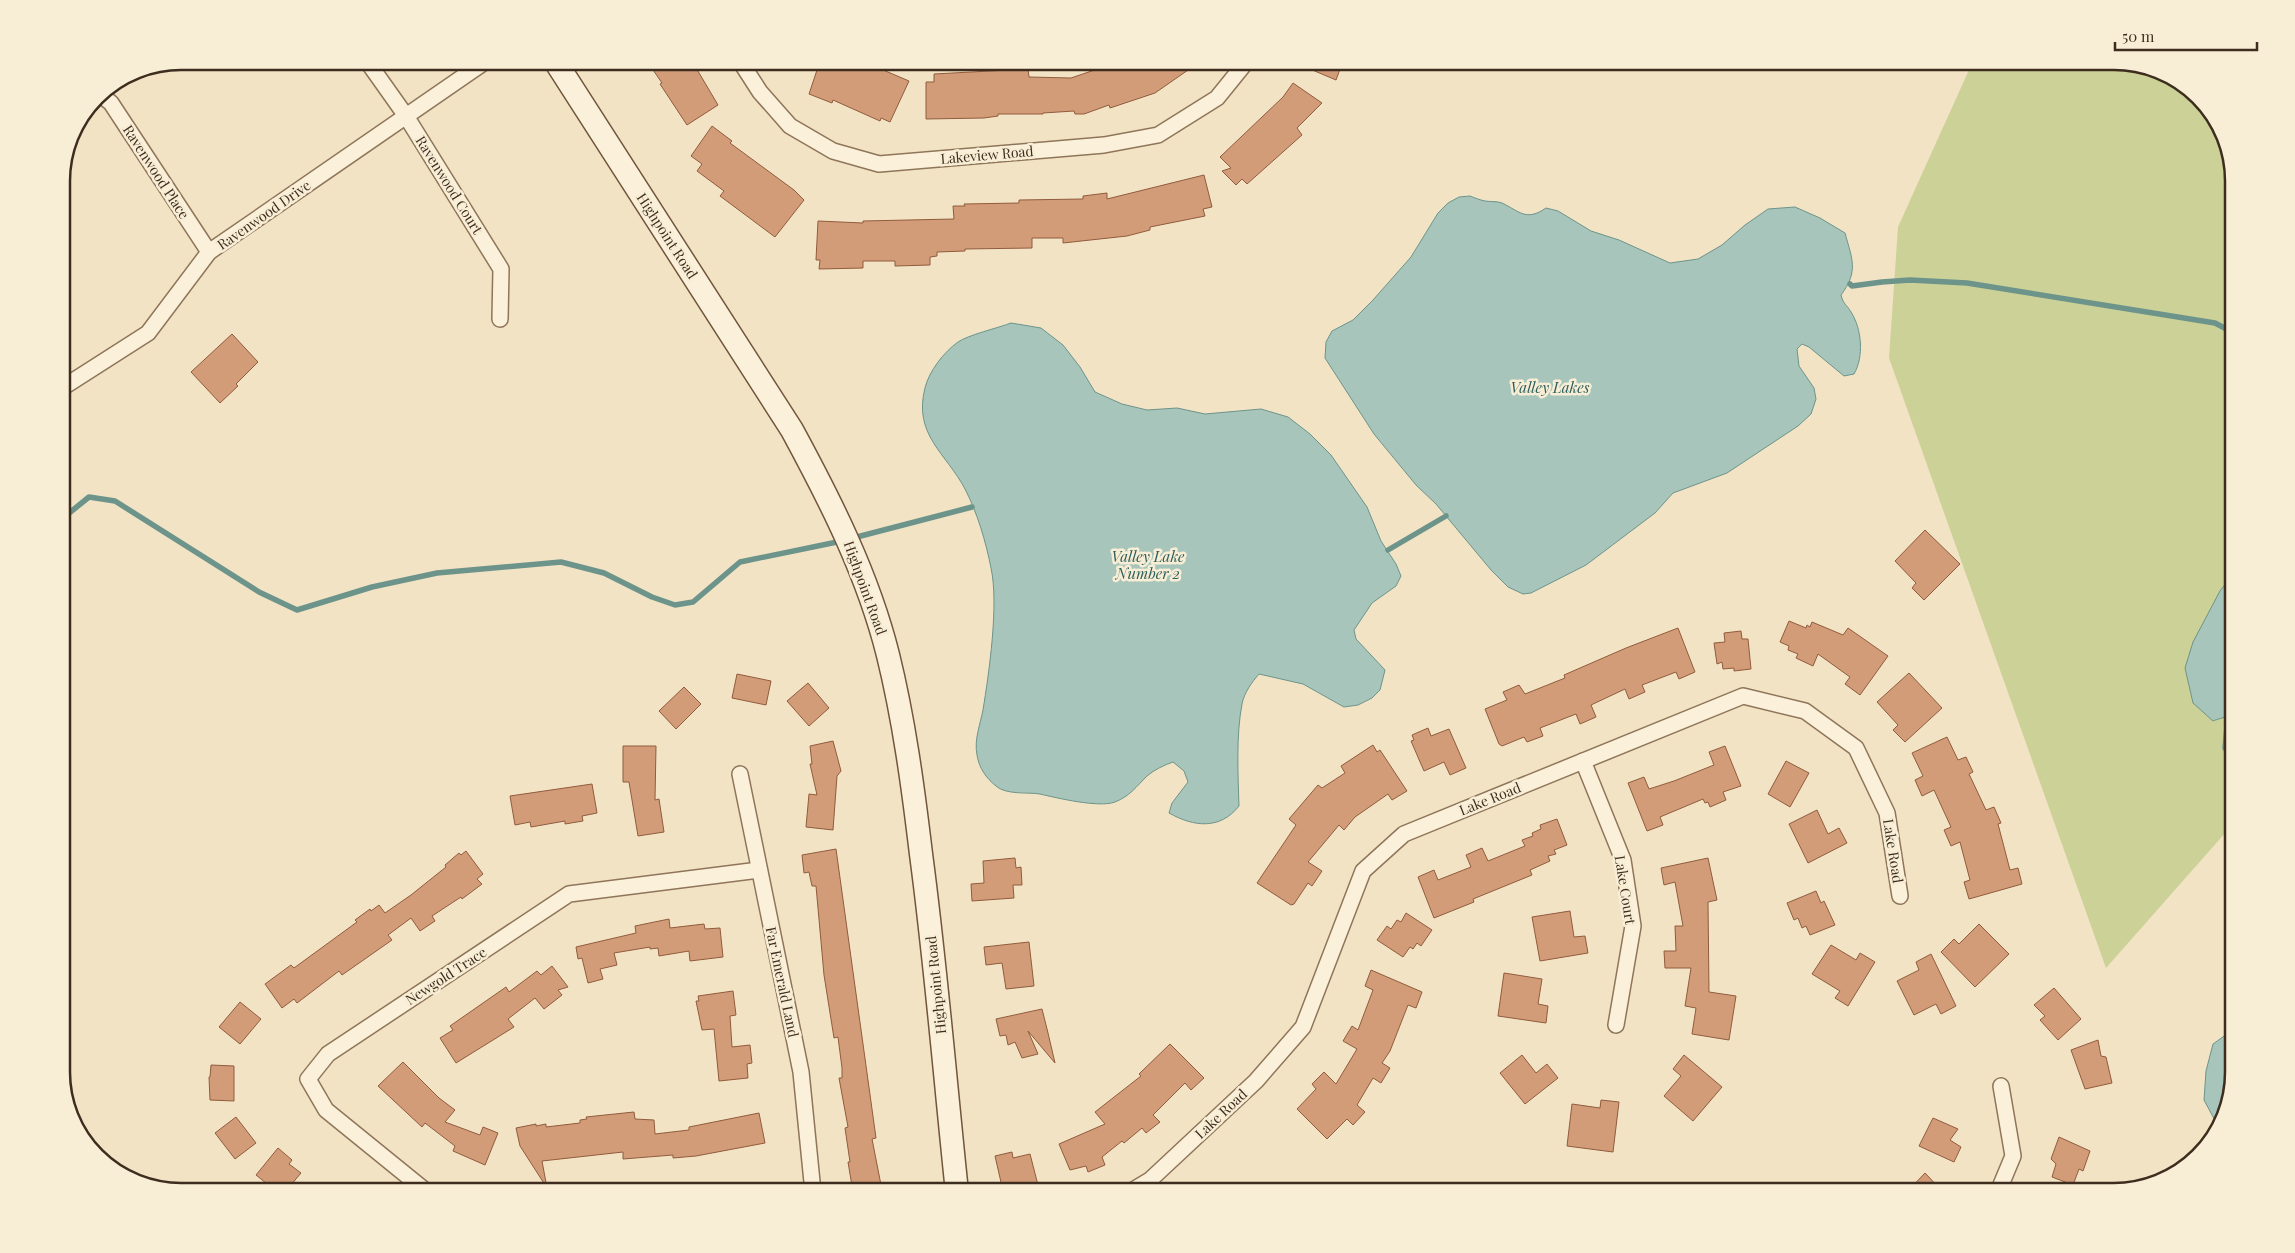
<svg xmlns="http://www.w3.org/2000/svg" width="2295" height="1253" font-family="'Playfair Display',serif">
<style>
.green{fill:#ccd198}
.water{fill:#a7c5bb;stroke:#6d948a}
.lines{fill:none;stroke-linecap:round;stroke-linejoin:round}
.stream{stroke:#6d948a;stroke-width:5.5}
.building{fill:#d39c78;stroke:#905c3d}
.street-casing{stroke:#8f7559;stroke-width:18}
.secondary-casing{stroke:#71553c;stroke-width:25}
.street{stroke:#fbf1da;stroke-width:15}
.secondary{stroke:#fbf1da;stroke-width:22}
.labels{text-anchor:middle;stroke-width:5;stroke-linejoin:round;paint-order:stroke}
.street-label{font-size:14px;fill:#3e2d1e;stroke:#f8eed6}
.water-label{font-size:15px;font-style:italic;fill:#2c5e5a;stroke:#f8eed6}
.rim{fill:none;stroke:#3e2d1e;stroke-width:2.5}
</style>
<rect width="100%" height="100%" fill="#f2e3c5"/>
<!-- green -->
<polygon class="green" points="1973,61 2114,61 2167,74 2214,115 2234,174 2234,823 2106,968 1889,358 1898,227"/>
<!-- water -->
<g class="water">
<path d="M 1470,196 C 1475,198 1480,200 1485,201 C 1491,202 1497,201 1502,203 C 1519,211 1526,222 1546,208 L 1558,211 L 1591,231 L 1619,240 L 1670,263 L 1698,259 L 1722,245 L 1745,225 L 1768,209 L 1795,207 L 1820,218 L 1845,233 C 1852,259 1859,271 1841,295 C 1843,304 1847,305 1851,312 C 1862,329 1864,357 1854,374 L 1844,376 L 1809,347 L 1802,344 L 1797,349 L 1799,366 L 1814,388 L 1816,399 L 1811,414 L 1798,426 L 1727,473 L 1673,493 L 1655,513 L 1586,565 L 1531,593 L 1523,594 L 1508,587 L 1491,570 L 1436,504 L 1416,485 L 1374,434 L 1325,358 L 1326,342 L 1332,331 L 1353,320 L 1373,300 L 1411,257 L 1438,213 L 1448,203 L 1459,197 Z"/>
<path d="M 1011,323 L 1041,328 L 1063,345 L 1080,367 L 1095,392 L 1122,404 L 1147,410 L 1177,408 L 1205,414 L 1261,409 L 1288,417 L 1310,434 L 1331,455 L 1367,507 L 1381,541 L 1396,564 L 1401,576 L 1396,586 L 1372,603 L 1354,630 L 1356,639 L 1385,670 L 1380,690 L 1372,698 L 1358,705 L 1344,707 L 1303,684 L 1259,674 C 1252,682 1244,693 1242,704 C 1236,735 1238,775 1239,806 C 1220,830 1194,827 1169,813 L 1172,803 L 1188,782 L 1184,771 L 1173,762 C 1164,765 1154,770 1147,776 C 1136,787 1130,796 1115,802 C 1099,808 1057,798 1040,794 C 1027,792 1006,795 996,786 C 986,778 979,768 977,755 C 974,740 980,725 983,710 C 989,673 999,604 991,568 C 986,542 977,512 965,489 C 946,453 913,435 925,388 C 929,371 944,352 958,342 C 968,335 998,328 1011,323 Z"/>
<path d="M 2234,573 L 2234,652 C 2225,670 2243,701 2228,715 C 2225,718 2217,719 2213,721 L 2193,703 L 2185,668 L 2193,642 L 2220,591 Z"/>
<polygon points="2234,1029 2234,1072 2221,1125 2219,1128 2204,1100 2206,1071 2213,1044"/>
</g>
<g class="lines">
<!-- stream -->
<g class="stream">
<polyline points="1850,284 1852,286 1882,282 1910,280 1967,283 2215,323 2234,333"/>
<polyline points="62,513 68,514 89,497 115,501 259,592 297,610 372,587 437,573 561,562 604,573 652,597 675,605 693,602 740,562 842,541"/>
<polyline points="853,538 972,507"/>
<polyline points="1388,550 1446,516"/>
<polyline points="2228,716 2225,748 2234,760"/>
</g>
</g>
<!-- building -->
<g class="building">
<polygon points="647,61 692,61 718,105 687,125 660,84 662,83"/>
<polygon points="820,61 862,61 909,81 890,122 881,118 880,121 833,100 832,103 809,94"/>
<polygon points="1121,61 1137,61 1139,65 1148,61 1201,61 1155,93 1110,108 1109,105 1084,114 1075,114 1074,111 1043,113 1043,114 998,114 998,116 984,118 926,119 926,82 934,82 934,74 1028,69 1029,77 1071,78"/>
<polygon points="1291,61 1343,61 1336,80"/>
<polygon points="1293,83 1322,103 1297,128 1302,135 1247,184 1242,179 1236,185 1222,171 1231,168 1220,157 1283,97"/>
<polygon points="712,126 732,141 730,143 794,190 804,200 775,237 720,196 724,191 697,171 702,164 691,156"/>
<polygon points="1204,175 1212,207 1203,209 1205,216 1150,227 1150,230 1127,236 1063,243 1063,238 1032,238 1032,248 965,249 965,251 937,252 937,256 930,257 930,265 895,266 895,261 863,261 863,268 819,269 820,260 816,260 818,221 863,223 863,221 954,219 953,206 965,206 964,204 1019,203 1019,200 1083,199 1083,196 1107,193 1107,199"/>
<polygon points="232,334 258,362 236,384 238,386 220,403 191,372"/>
<polygon points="1925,530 1960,564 1924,600 1912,588 1916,583 1895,561"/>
<polygon points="1789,621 1806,628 1807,625 1810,627 1812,622 1843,635 1848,628 1888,656 1860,695 1845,684 1850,677 1818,654 1813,666 1796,658 1798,654 1788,650 1789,646 1780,642"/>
<polygon points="1678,628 1695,672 1679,679 1676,672 1642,685 1645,692 1629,699 1625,689 1591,705 1596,717 1580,724 1576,714 1540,728 1543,736 1527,742 1524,737 1502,746 1499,744 1485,709 1507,700 1503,692 1519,685 1525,694 1565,678 1564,675 1626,648"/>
<polygon points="1741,631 1742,639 1748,639 1751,669 1734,671 1734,668 1723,669 1722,662 1717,664 1714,643 1725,642 1724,633"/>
<polygon points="1909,673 1942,708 1905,742 1893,730 1898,725 1877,702"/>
<polygon points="737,674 771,681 766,705 732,698"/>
<polygon points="808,683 829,708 809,726 787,701"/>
<polygon points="684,687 701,704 676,729 659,711"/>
<polygon points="1428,728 1431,736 1449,729 1466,768 1450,775 1444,762 1424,771 1411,741 1414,740 1412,735"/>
<polygon points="1947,737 1958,760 1966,757 1973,772 1969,774 1986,810 1994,807 2001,823 1998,824 2010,870 2018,868 2022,884 1969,899 1964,882 1970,880 1960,842 1951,846 1944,830 1951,827 1934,790 1922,796 1915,780 1923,776 1912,753"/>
<polygon points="833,741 841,771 837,776 833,830 806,827 809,794 817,795 810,764 812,764 810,746"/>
<polygon points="1373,745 1377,752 1380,750 1407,791 1392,800 1388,794 1355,817 1344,830 1339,825 1308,862 1322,871 1312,886 1308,883 1294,904 1291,905 1257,883 1296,825 1289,819 1318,785 1322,788 1345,773 1341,766"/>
<polygon points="623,746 656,746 655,800 659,799 664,832 638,836 629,782 623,782"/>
<polygon points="1725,746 1741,786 1723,792 1726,800 1710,807 1708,802 1705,803 1703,799 1660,817 1663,825 1647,831 1628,783 1644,777 1649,789 1674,781 1714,765 1709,752"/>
<polygon points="1786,761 1809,773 1790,807 1768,794"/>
<polygon points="592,784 597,813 582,816 583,821 565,824 565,821 531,827 530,822 515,825 510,796"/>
<polygon points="1817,810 1828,834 1839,828 1847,843 1808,863 1789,824"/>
<polygon points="1557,819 1567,845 1554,850 1556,854 1548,856 1550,861 1530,870 1532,875 1473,899 1474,902 1434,918 1418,877 1434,870 1438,880 1471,867 1466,855 1482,848 1488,861 1525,846 1522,840 1533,836 1532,833 1541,829 1540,825"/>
<polygon points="836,849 876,1138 872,1139 882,1190 863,1192 853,1192 848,1162 850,1162 845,1128 848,1127 839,1078 842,1078 842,1068 838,1037 834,1038 824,975 816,886 812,886 809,872 804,873 802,855"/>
<polygon points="466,851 483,874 477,879 482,884 462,899 461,897 432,916 435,921 420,931 411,918 388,935 392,940 342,975 339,971 297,1003 294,999 282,1008 265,984 291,965 294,968 357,922 355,920 370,909 371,911 379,905 385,913 411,895 446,867 445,865 459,853 461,855"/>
<polygon points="1015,858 1016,868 1021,867 1022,885 1013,885 1014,898 972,901 971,884 984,883 983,861"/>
<polygon points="1708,858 1717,900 1708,902 1709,992 1736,996 1729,1040 1692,1034 1696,1008 1685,1006 1691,968 1665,968 1664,951 1676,951 1675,926 1683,926 1675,882 1664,885 1661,868"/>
<polygon points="1816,891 1821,903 1824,901 1835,925 1810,935 1806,926 1802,928 1798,918 1794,920 1787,903"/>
<polygon points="1570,911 1574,937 1585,936 1588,953 1540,961 1532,917"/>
<polygon points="1406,913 1432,930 1421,946 1417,943 1413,949 1410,947 1403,957 1377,940 1387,926 1391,929 1397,920 1401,922"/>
<polygon points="669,919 670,928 704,924 705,929 720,928 723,957 690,961 689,951 659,956 658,948 650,949 650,947 614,953 617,965 600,969 603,979 588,983 582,958 578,959 576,947 636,933 635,926"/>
<polygon points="1979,924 2009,954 1975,987 1941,952 1954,939 1959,944"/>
<polygon points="1029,942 1034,986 1006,989 1002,963 986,965 984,947"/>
<polygon points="1831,945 1856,960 1860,953 1875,962 1848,1006 1835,998 1840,991 1812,974"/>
<polygon points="1931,954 1956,1006 1941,1014 1936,1004 1914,1015 1897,981 1919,970 1916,962"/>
<polygon points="552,966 568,987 558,990 562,995 544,1009 535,998 508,1019 514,1027 456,1063 440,1038 453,1030 450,1026 506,987 509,992 537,971 541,975"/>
<polygon points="1371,970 1422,992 1416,1008 1408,1005 1390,1051 1382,1063 1390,1068 1381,1083 1373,1078 1357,1105 1365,1112 1353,1125 1347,1119 1327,1139 1297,1109 1316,1089 1312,1084 1324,1072 1336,1084 1357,1049 1343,1041 1352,1026 1358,1030 1373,990 1365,986"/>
<polygon points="1504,973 1542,979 1538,1004 1548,1006 1546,1023 1498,1016"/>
<polygon points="2054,988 2081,1019 2058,1040 2040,1020 2045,1016 2034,1005"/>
<polygon points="733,991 736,1015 730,1016 732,1047 750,1045 752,1063 747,1064 748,1078 719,1081 714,1029 702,1030 696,1001 699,1001 698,996"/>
<polygon points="240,1002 261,1019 240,1044 219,1027"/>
<polygon points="1042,1009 1048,1033 1055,1063 1028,1031 1038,1054 1022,1058 1015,1042 1008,1045 1006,1035 1000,1036 996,1019"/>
<polygon points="2098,1040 2101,1056 2106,1057 2112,1083 2085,1089 2071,1050"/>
<polygon points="1170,1044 1204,1078 1191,1090 1185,1083 1153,1115 1160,1122 1146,1133 1142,1128 1124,1143 1122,1141 1102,1157 1105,1165 1088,1172 1086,1166 1070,1170 1059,1144 1105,1124 1095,1112 1141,1076 1139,1074"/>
<polygon points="1522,1055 1536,1073 1547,1064 1558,1078 1525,1104 1500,1073"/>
<polygon points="1684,1055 1722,1087 1693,1121 1664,1096 1681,1076 1673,1069"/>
<polygon points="403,1062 439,1098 455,1110 445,1122 480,1135 483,1127 498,1133 485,1165 453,1151 455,1146 425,1123 422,1127 378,1086"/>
<polygon points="211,1065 234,1066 234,1101 210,1100 209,1077 210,1077"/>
<polygon points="1601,1100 1619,1102 1613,1152 1567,1146 1572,1104 1600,1108"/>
<polygon points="634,1112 635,1119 654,1120 655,1134 689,1130 689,1127 759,1113 765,1143 696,1156 673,1158 673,1155 623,1159 623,1152 542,1161 547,1188 520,1146 516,1128 536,1124 536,1126 546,1124 546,1127 580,1123 580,1120 587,1119 586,1117"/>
<polygon points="236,1117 256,1143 235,1159 215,1133"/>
<polygon points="1933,1118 1958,1129 1950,1140 1961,1147 1954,1162 1919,1146"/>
<polygon points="2059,1137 2090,1151 2083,1171 2079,1169 2073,1185 2052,1177 2056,1164 2051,1159"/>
<polygon points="278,1148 292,1160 289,1164 301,1173 285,1192 260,1192 266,1183 256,1175"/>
<polygon points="1012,1152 1013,1158 1030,1154 1039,1189 1021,1192 1021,1188 1003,1191 995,1156"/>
<polygon points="1925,1173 1943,1192 1907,1192"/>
</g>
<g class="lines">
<!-- street casing -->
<g class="street-casing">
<g id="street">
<polyline points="367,61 406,116 501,269 500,319"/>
<polyline points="740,61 760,92 790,126 833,151 879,164 1104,145 1158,135 1217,98 1247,61"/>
<polyline points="100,94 111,103 209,252"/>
<polyline points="62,388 148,333 209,252 486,61"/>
<polyline points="1583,761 1623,860 1633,926 1616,1025"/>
<polyline points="740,774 801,1072 813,1192"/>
<polyline points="427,1192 326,1110 308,1079 328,1054 569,894 759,870"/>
<polyline points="1130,1192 1150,1180 1256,1081 1303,1027 1363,871 1404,834 1743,696 1805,711 1856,748 1887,813 1900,896"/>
<polyline points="1998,1192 2013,1156 2001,1086"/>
</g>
</g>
<!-- secondary casing -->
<g class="secondary-casing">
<path id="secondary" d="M 555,61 L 792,430 C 831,502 868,575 888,655 C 904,720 913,787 921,854 C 936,966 945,1079 957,1192"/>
</g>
<!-- street -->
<use href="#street" class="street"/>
<!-- secondary -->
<use href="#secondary" class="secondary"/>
</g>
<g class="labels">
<!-- street labels -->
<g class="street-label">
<text transform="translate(987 155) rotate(-5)" y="5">Lakeview Road</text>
<text transform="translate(156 172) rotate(57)" y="5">Ravenwood Place</text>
<text transform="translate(449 185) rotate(58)" y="5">Ravenwood Court</text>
<text transform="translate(264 215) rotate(-35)" y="5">Ravenwood Drive</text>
<text transform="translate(667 236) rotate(57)" y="5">Highpoint Road</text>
<text transform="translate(865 588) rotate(70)" y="5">Highpoint Road</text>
<text transform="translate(1490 799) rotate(-22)" y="5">Lake Road</text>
<text transform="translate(1893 851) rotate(81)" y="5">Lake Road</text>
<text transform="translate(1625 890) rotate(81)" y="5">Lake Court</text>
<text transform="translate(446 976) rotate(-33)" y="5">Newgold Trace</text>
<text transform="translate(782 982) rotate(78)" y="5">Far Emerald Land</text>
<text transform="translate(936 985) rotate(-96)" y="5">Highpoint Road</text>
<text transform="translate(1221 1114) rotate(-43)" y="5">Lake Road</text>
</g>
<!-- water labels -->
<g class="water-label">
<text x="1550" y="393">Valley Lakes</text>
<text x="1148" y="562">Valley Lake<tspan x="1148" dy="17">Number 2</tspan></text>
</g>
</g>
<!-- crop -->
<path d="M0 0H2295V1253H0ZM181 70H2114A111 111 0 0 1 2225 181V1072A111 111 0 0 1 2114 1183H181A111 111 0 0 1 70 1072V181A111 111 0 0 1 181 70Z" fill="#f8eed6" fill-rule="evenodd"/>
<path class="rim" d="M181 70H2114A111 111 0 0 1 2225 181V1072A111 111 0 0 1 2114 1183H181A111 111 0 0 1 70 1072V181A111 111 0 0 1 181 70Z"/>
<!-- scale -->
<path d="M2115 42v8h142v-8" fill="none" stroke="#3e2d1e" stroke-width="2.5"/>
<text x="2122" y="42" font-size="15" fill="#3e2d1e" stroke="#f8eed6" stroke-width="4" paint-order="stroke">50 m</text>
</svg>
